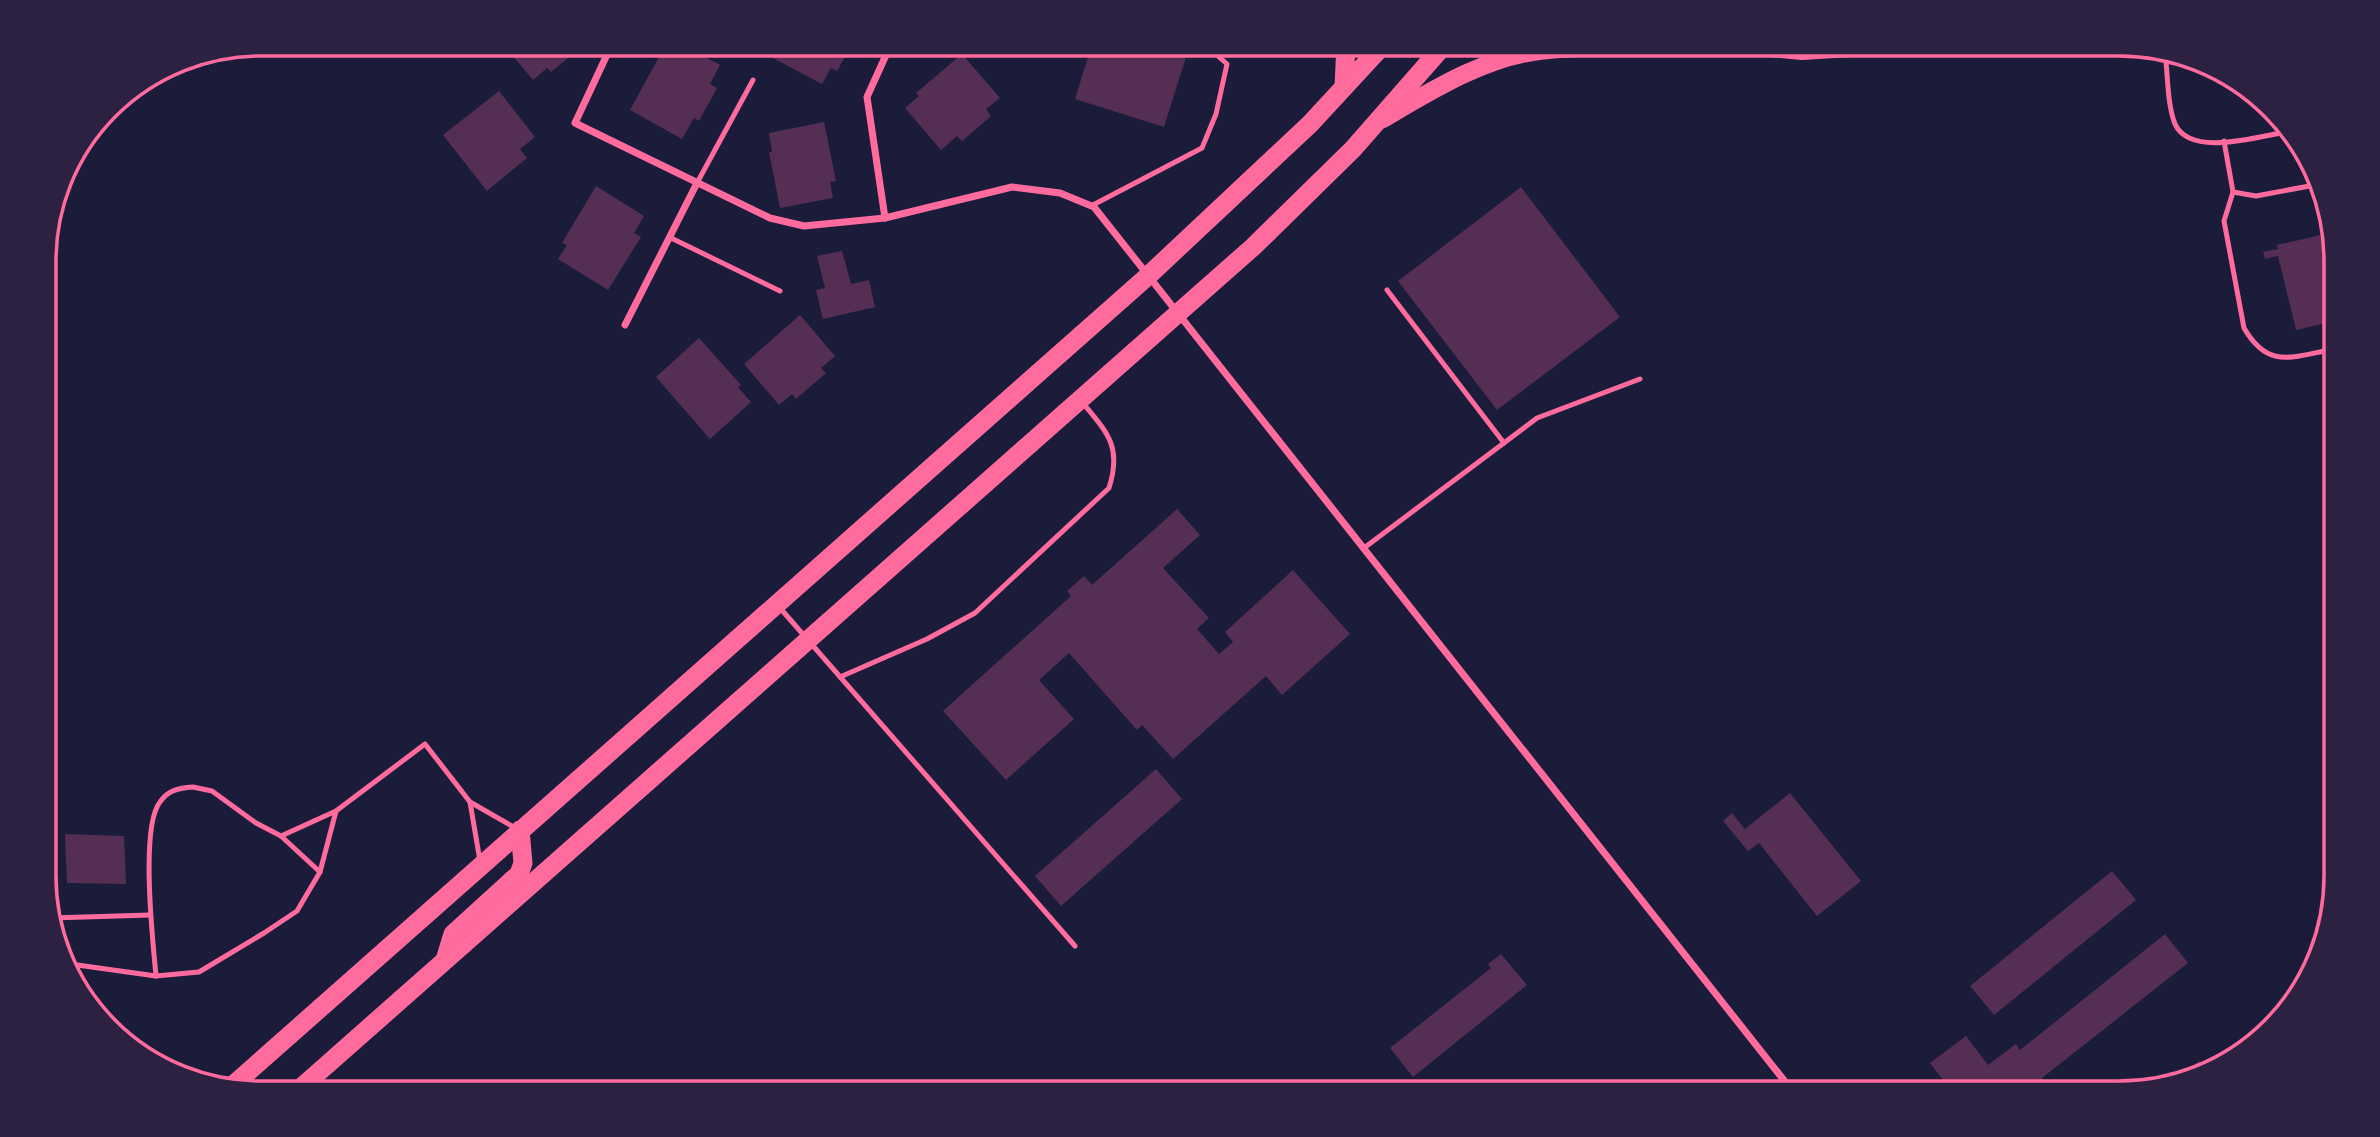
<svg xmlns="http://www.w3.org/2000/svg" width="2380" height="1137" font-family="Inter,sans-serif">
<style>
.building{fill:#542f53}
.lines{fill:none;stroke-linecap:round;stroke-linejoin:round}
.service{stroke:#ff6b9d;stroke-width:5}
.minor{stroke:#ff6b9d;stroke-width:7}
.primary{stroke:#ff6b9d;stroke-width:18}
.trunk{stroke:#ff6b9d;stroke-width:19}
.rim{fill:none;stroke:#ff6b9d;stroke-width:3.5}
</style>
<rect width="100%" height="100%" fill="#1b1b3a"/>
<!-- building -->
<g class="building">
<polygon points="503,44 578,44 581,47 551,72 547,68 533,80"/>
<polygon points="666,44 681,44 720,65 710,84 717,88 699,121 694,118 682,139 630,110"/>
<polygon points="781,44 852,44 837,71 831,68 822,84 773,58"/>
<polygon points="1092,44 1153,44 1187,54 1164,127 1075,99"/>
<polygon points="962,54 1000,98 986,109 991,116 962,141 957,136 941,150 905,108 919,96 916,93"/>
<polygon points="499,91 535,137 520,149 527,158 487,191 443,135"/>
<polygon points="824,122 836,181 830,182 833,198 780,208 769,152 772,152 769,133"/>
<polygon points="596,186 644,216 634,233 641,237 608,290 558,259 567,245 562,243"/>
<polygon points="1521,187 1620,317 1497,410 1398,281"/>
<polygon points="2334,232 2335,321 2296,330 2278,256 2265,259 2263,252 2278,249 2277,245"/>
<polygon points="842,251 851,284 869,280 875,307 823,319 816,290 825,288 817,256"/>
<polygon points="800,315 835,356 821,368 826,373 796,399 792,394 779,405 744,364"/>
<polygon points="699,338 741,385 738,387 751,402 710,439 656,377"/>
<polygon points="1177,509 1200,535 1163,568 1209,618 1197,629 1219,654 1233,642 1225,632 1293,570 1350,634 1282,695 1266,676 1173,759 1142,725 1137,730 1069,653 1039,680 1074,719 1006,780 943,711 1071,596 1067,591 1084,576 1092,585"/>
<polygon points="1156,769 1182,799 1061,906 1035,876"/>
<polygon points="1790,793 1861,881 1817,916 1759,843 1748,851 1723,821 1732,813 1745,829"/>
<polygon points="65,834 124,836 126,884 67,883"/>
<polygon points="2112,871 2136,900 1994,1015 1970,986"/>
<polygon points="2165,934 2188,963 2042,1078 2045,1082 2033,1093 1953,1093 1930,1063 1966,1036 1988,1065 2016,1044 2020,1050"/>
<polygon points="1501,954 1527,985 1413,1077 1390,1048 1491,968 1488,964"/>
<polygon points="2199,1061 2205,1068 2178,1077"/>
</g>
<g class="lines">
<!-- service -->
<g class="service">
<path d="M 2165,53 C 2168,74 2167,104 2175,124 C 2191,159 2262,135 2292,131"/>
<path d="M 2224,141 L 2233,192 L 2224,221 L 2244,328 C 2269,371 2293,356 2335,349"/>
<polyline points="697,183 753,80"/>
<polyline points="2233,192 2256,196 2315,185"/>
<polyline points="1091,206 1202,148 1216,114 1227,64 1210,49 1192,44"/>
<polyline points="669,237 780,291"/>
<polyline points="1387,290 1504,443"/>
<polyline points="1364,548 1537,418 1640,379"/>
<polyline points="780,608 1075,946"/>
<path d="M 840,677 L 927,639 L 975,613 L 1109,488 C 1122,447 1108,433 1082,402"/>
<path d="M 193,787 L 212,791 L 256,823 L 281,836 L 320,872 L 297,911 L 264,933 L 199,972 L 156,976 C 153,943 140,827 160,802 C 168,790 179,788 193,787 Z"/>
<polyline points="470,802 480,861"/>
<polyline points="336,811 425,744 470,802 517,829"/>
<polyline points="281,836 336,811 320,872"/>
<polyline points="51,918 150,915"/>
<polyline points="70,964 156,976"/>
</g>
<!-- minor -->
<g class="minor">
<polyline points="612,44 575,123 770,218 804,226 885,218 1012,187 1060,193 1094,207 1794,1093"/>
<polyline points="885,218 867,97 891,44"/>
<polyline points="625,325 697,183"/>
</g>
<!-- primary -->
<g class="primary">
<polyline points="1730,44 1802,51 1915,44"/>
<path d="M 1383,119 C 1431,91 1483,58 1539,51 C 1571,47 1603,48 1635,44"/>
</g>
<!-- trunk -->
<g class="trunk">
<polyline points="1344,87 1346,44"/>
<polyline points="445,960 453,934 519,874 523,863 520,830"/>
<polyline points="231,1087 1149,275 1310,124 1384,44"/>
<polyline points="295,1093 1253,247 1353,149 1445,44"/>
</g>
</g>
<!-- crop -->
<path d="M0 0H2380V1137H0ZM261 56H2119A205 205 0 0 1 2324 261V876A205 205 0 0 1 2119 1081H261A205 205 0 0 1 56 876V261A205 205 0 0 1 261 56Z" fill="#2d2142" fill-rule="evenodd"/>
<path class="rim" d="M261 56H2119A205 205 0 0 1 2324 261V876A205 205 0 0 1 2119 1081H261A205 205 0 0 1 56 876V261A205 205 0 0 1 261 56Z"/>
</svg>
